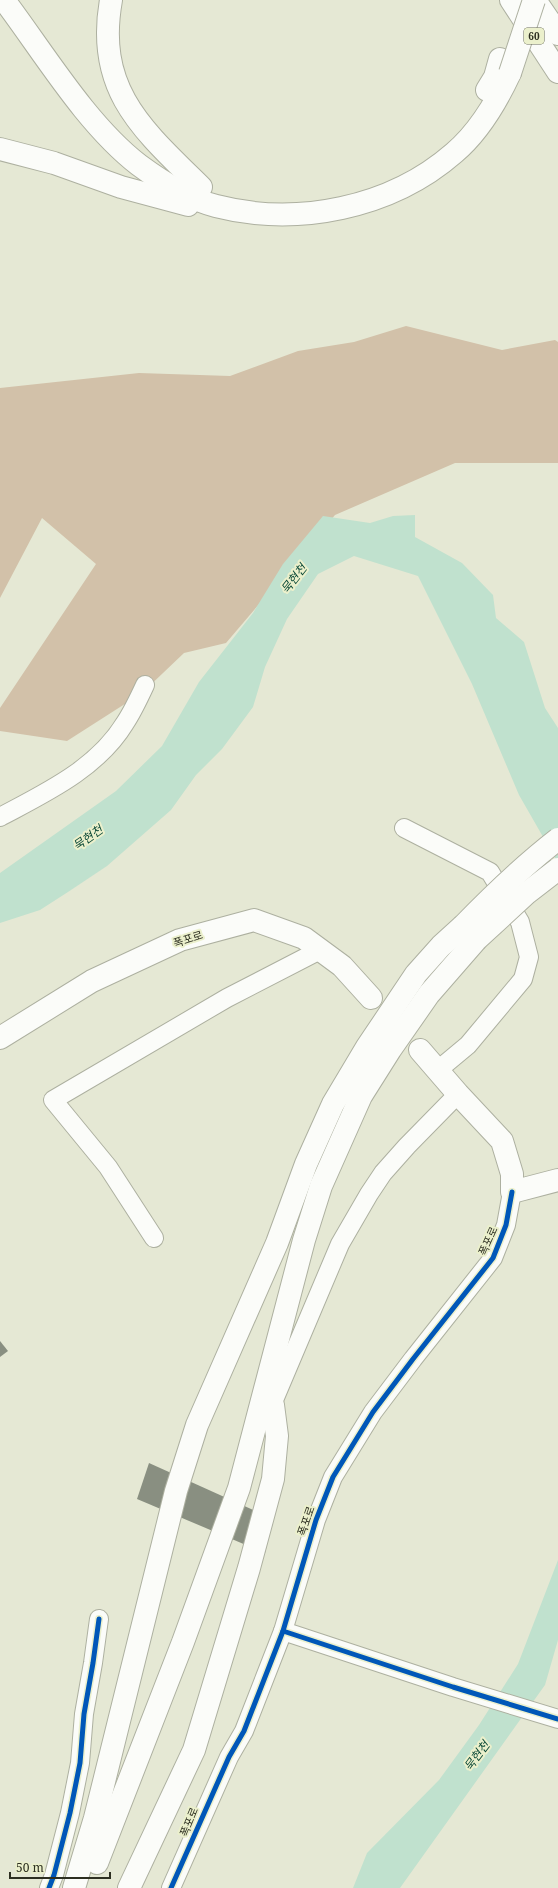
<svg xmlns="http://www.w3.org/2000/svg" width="558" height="1888" font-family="'Noto Serif','Noto Sans KR',serif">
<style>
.forest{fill:#d2c1a9}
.water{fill:#c0e1ce}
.building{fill:#898f81}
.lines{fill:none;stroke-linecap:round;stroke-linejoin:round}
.minor-casing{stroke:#adb0a0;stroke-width:20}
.major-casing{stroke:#adb0a0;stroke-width:24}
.highway-casing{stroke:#adb0a0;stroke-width:24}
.minor{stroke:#fbfcf9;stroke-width:18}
.major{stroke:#fbfcf9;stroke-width:22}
.highway{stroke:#fbfcf9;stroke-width:22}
.highway-bridge-casing{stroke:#adb0a0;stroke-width:24;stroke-linecap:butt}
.highway-bridge{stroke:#fbfcf9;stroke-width:22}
.cycleway-casing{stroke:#ebf0cc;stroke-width:8}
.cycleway{stroke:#0057b8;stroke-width:5}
.labels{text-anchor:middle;stroke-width:4;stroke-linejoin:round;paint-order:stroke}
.shield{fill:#ebf0cc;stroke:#666954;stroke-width:1}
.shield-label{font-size:10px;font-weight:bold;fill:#2d2f21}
.street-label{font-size:11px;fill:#2d2f21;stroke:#ebf0cc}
.water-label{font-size:12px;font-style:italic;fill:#0b4937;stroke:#ebf0cc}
</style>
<rect width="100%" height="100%" fill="#e5e8d4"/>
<!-- forest -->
<polygon class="forest" points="406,326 502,350 555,340 558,342 558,463 455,463 335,515 226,643 184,653 142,693 67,741 0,731 0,708 96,564 42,518 0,598 0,388 139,373 230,376 298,351 354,342"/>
<!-- water -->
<g class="water">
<polygon points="415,515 415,537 462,563 493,595 496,618 524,642 545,708 558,728 558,863 519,795 472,684 418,576 354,556 318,574 287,619 265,667 253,707 222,749 196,775 171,810 107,866 68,892 40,910 0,923 0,873 116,791 162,746 199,682 253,613 283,564 323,516 370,523 393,516"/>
<polygon points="558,1560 558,1640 545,1685 400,1888 353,1888 367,1853 439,1780 479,1725 518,1664"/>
</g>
<!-- building -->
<g class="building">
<polygon points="0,1341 8,1351 0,1357"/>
<polygon points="149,1463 273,1519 265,1553 137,1499"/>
</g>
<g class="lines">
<!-- minor casing -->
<g class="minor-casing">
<g id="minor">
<path d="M 0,817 C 45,793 97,769 125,723 C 133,711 139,698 145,685"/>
<polyline points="404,828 490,872 520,922 529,957 523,979 468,1045 438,1070"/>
<polyline points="154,1238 108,1167 53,1100 227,998 320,950"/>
<polyline points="268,1414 340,1244 369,1194 383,1173 407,1146 458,1094"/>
<polyline points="283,1631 453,1687 558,1719"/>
<polyline points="49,1888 54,1875 70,1813 80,1763 84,1714 93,1663 99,1619"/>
<polyline points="171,1888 229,1757 244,1731 283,1631 316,1520 333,1477 373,1412 413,1359 493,1258 506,1225 512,1192"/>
</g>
</g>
<!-- major casing -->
<g class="major-casing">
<g id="major">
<polyline points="0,1038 92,981 180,940 254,920 304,938 342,966 371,998"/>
<polyline points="420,1050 458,1094 502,1141 512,1174 512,1192 558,1180"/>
</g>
</g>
<!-- highway casing -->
<g class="highway-casing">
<g id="highway">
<path d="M 4,0 C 44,53 86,124 139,165 C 162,182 188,199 216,206 C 297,227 391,208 454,153 C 479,132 496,103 510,73"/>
<path d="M 111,0 C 95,90 142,129 201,187"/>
<polyline points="511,0 558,72"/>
<polyline points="535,0 558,34"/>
<polyline points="487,90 495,77 500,59"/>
<polyline points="0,149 54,163 121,187 188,205"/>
<polyline points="97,1863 183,1642 239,1488 304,1240 321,1186 361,1096 390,1050 429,994 476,940"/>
<polyline points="74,1888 95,1818 176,1491 197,1425 277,1243 306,1164 333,1104 367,1047 416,974 441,946 463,926"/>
<polyline points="129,1888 194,1750 249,1568 273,1479 277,1436 273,1405 265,1392"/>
</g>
</g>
<!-- minor -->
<use href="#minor" class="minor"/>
<!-- major -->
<use href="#major" class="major"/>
<!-- highway -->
<use href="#highway" class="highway"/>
<!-- highway-bridge casing -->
<g class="highway-bridge-casing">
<g id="highway-bridge">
<polyline points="510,73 534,0"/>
<path d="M 463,926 C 493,895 523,866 558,839"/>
<polyline points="476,940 527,893 558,869"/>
</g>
</g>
<!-- highway-bridge -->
<use href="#highway-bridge" class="highway-bridge"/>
<!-- cycleway casing -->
<g class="cycleway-casing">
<g id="cycleway">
<polyline points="283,1631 453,1687 558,1719"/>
<polyline points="49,1888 54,1875 70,1813 80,1763 84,1714 93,1663 99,1619"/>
<polyline points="171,1888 229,1757 244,1731 283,1631 316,1520 333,1477 373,1412 413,1359 493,1258 506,1225 512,1192"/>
</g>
</g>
<!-- cycleway -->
<use href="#cycleway" class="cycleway"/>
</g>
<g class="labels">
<!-- shield labels -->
<rect class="shield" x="524" y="28" width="20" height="16" rx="3"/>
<g class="shield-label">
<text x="534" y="40">60</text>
</g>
<!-- street labels -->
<g class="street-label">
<text transform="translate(188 939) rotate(-18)" y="4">폭포로</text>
<text transform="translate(488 1241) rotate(-66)" y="4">폭포로</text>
<text transform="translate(306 1521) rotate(-71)" y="4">폭포로</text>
<text transform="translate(189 1822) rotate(-68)" y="4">폭포로</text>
</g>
<!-- water labels -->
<g class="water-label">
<text transform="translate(294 579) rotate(-52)" y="4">묵현천</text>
<text transform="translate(88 838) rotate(-35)" y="4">묵현천</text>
<text transform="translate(477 1756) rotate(-53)" y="4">묵현천</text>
</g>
</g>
<!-- scale -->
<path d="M10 1872v6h100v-6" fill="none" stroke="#2d2f21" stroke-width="2"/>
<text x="16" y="1872" font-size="12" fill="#2d2f21" stroke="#ebf0cc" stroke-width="3" paint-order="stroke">50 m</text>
</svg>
